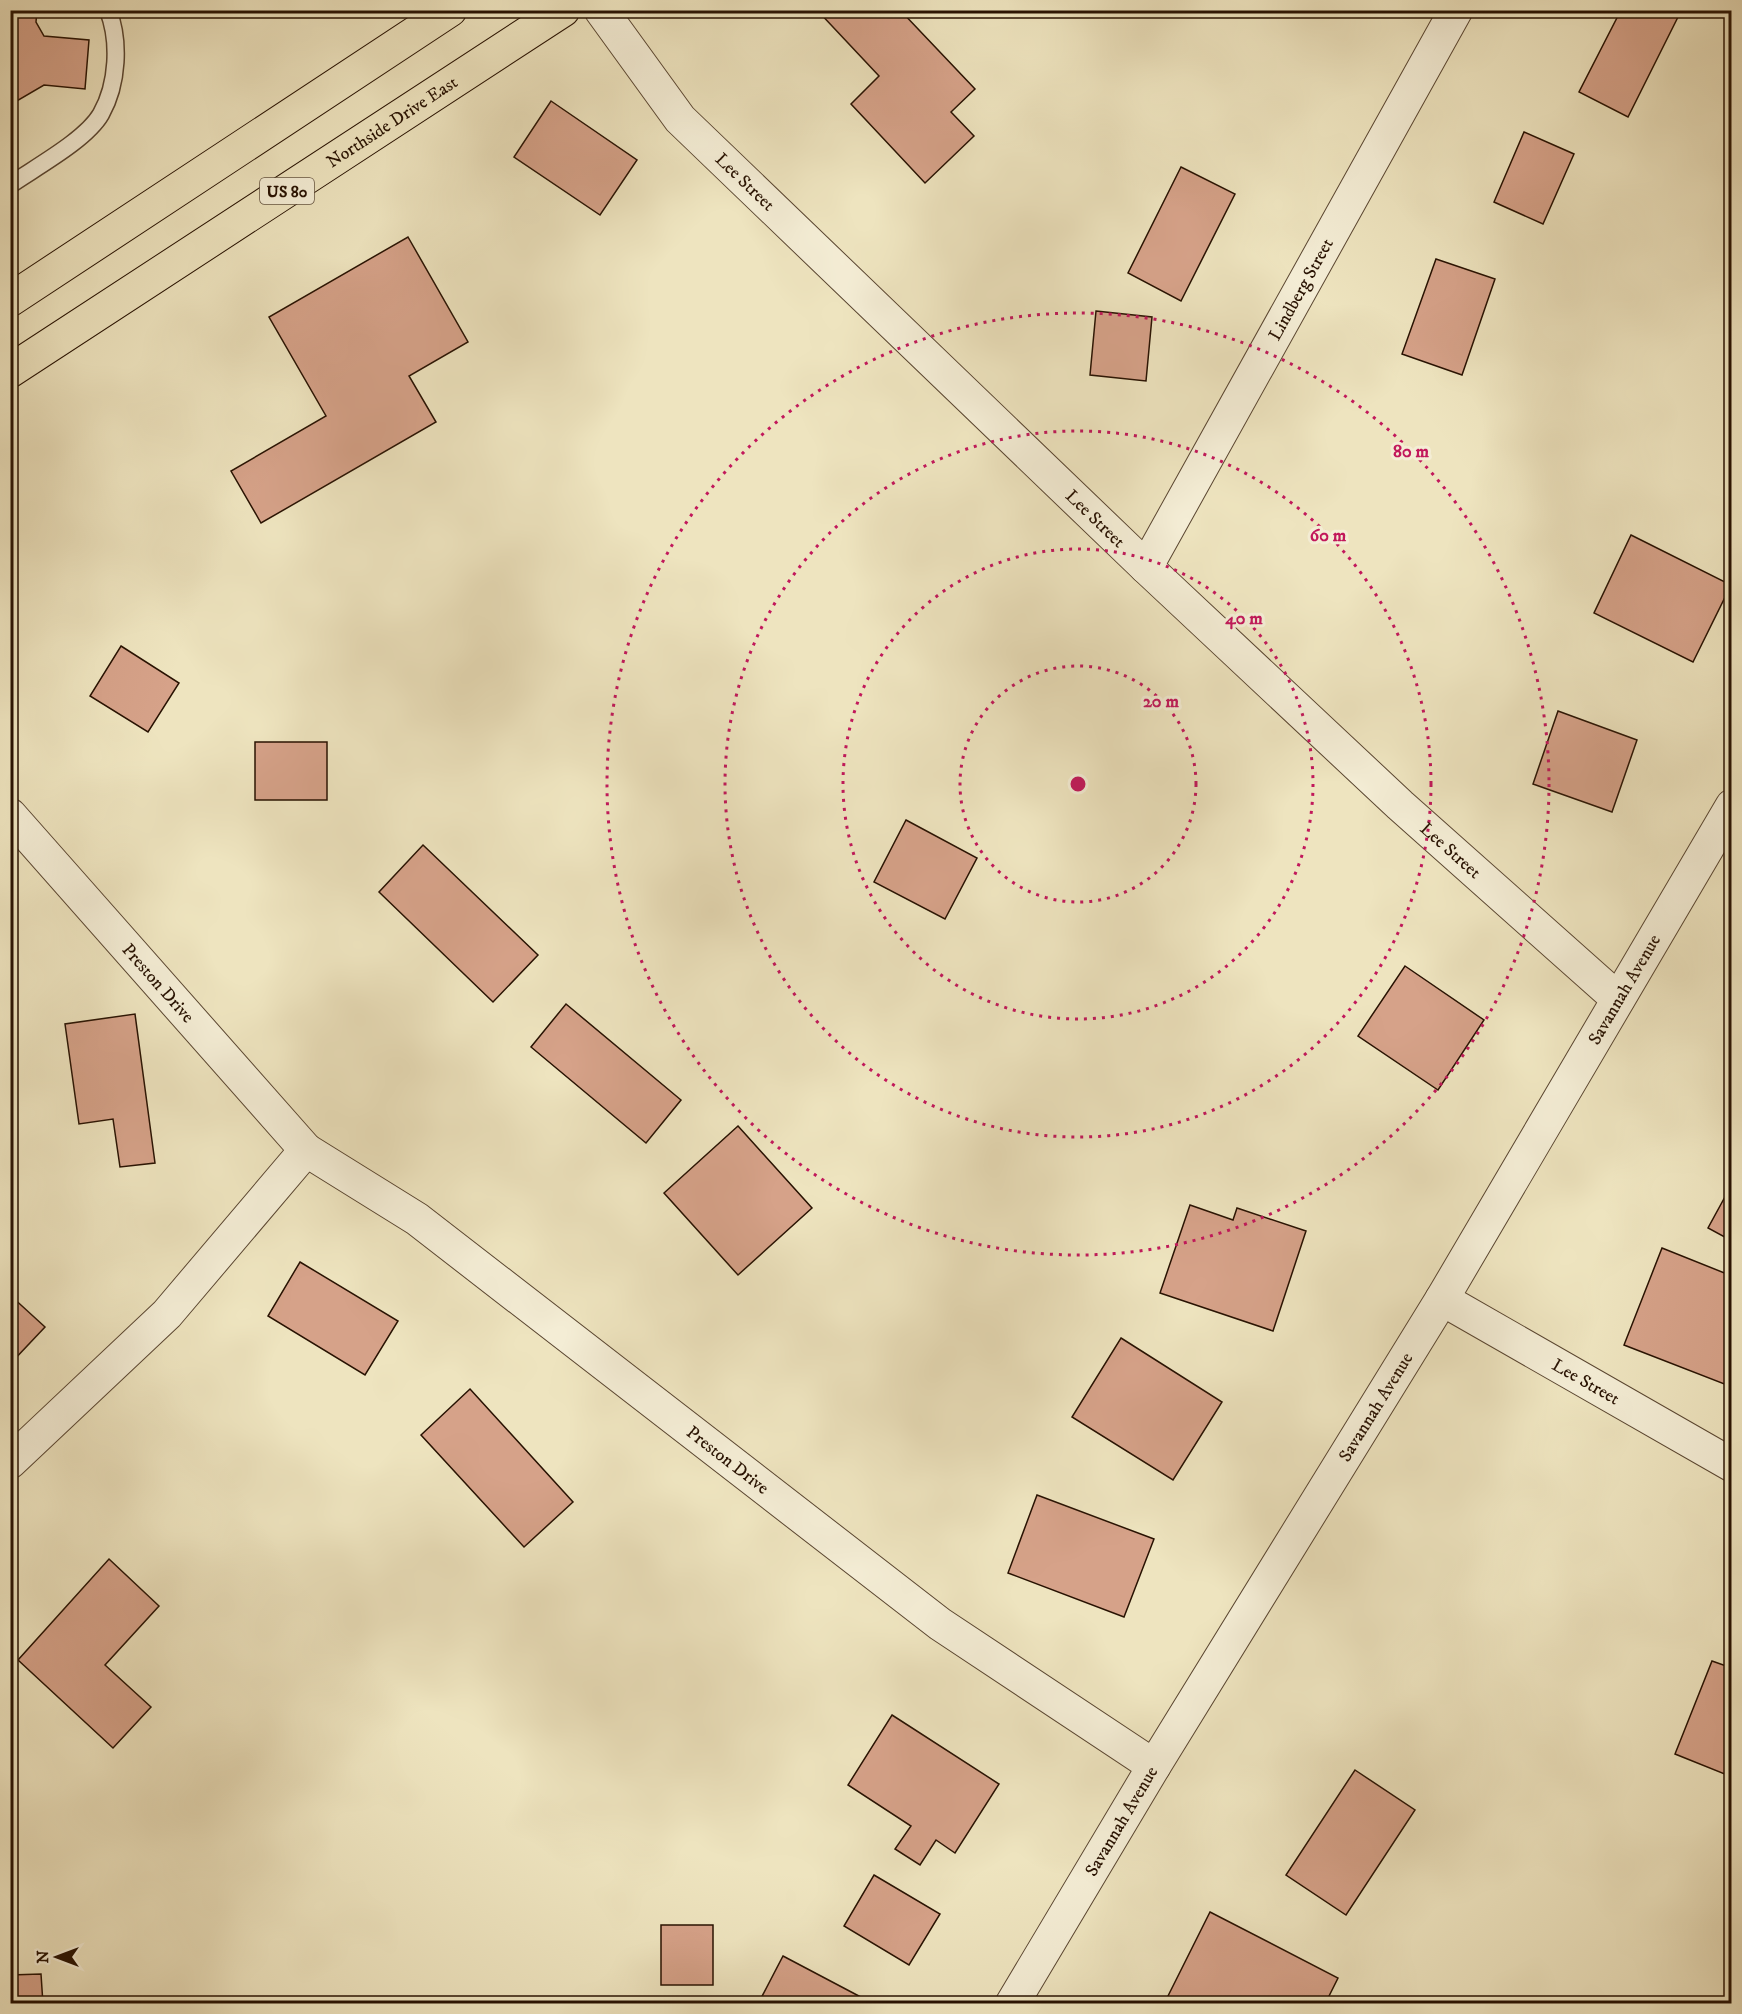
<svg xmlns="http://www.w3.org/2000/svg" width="1742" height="2014" font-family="'IM FELL DW Pica',serif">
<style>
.building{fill:#d6a289;stroke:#281202;stroke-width:1.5}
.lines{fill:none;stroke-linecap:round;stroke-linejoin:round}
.service-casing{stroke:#5a4631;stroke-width:19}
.minor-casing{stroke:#5a4631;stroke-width:35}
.tertiary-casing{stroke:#5a4631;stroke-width:35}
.primary-casing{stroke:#281202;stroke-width:35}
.service{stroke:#f4edd5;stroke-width:16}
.minor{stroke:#f4edd5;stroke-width:33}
.tertiary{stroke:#f4edd5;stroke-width:33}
.primary{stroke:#eee4bf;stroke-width:33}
.ring{fill:none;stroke:#c2185b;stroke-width:3;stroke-dasharray:3 6}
.labels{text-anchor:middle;stroke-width:6;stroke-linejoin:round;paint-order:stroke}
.shield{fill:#f4edd5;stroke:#655441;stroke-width:1.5}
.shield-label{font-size:16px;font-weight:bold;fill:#281202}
.street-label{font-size:18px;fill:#281202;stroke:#f4edd5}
.centre{fill:#c2185b;stroke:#f4edd5;stroke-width:3}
.ring-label{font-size:18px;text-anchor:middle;font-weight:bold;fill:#c2185b;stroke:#f4edd5;stroke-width:6;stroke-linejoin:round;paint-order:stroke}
</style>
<rect width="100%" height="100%" fill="#eee4bf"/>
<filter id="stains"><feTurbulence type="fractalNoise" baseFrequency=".00333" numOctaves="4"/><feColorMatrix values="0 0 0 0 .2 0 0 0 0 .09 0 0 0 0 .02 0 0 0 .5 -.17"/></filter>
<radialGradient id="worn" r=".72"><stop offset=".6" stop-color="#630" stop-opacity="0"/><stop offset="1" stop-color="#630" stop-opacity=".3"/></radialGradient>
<!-- building -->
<g class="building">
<polygon points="10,10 37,10 36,22 44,36 89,40 85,89 44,85 10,105"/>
<polygon points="817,10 900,10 975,89 951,112 974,136 925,183 851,104 879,76"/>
<polygon points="1621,10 1681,11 1628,117 1579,92"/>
<polygon points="551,101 637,160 600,215 514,157"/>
<polygon points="1524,132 1574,154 1543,224 1494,202"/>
<polygon points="1181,167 1235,194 1181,301 1128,273"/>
<polygon points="408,237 468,342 409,376 436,422 261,523 231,471 326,416 269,317"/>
<polygon points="1436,259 1495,279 1462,375 1402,354"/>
<polygon points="1096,311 1152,317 1146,381 1090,375"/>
<polygon points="1631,535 1731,585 1693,662 1594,613"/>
<polygon points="121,646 179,683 148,732 90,696"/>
<polygon points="1558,711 1637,740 1612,812 1533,784"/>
<rect x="255" y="742" width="72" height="58"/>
<polygon points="906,820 977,858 945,919 874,882"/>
<polygon points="423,845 538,955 493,1002 379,892"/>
<polygon points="1405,966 1484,1020 1438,1090 1358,1036"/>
<polygon points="566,1004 681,1100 646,1143 531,1047"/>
<polygon points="135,1014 155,1163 120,1167 113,1119 79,1124 65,1024"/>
<polygon points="738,1126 812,1208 738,1275 664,1193"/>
<polygon points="1732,1184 1732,1241 1708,1228"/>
<polygon points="1190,1205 1233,1220 1237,1208 1306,1231 1273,1331 1160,1293"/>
<polygon points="1662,1248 1732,1276 1732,1387 1624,1345"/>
<polygon points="300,1262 398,1321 365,1375 268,1316"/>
<polygon points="10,1295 45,1327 10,1364"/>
<polygon points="1121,1338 1222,1402 1173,1480 1072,1417"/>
<polygon points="470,1389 573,1502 524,1547 421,1435"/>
<polygon points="1037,1495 1154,1539 1124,1617 1008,1573"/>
<polygon points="109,1559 159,1606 105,1665 151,1707 113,1748 18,1660"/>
<polygon points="1712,1661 1732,1668 1732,1777 1675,1754"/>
<polygon points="892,1715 999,1784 955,1853 936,1840 920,1865 895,1849 911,1826 848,1785"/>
<polygon points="1355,1770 1415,1810 1346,1915 1286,1875"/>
<polygon points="874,1875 940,1914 909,1965 844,1926"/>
<polygon points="1210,1912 1338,1978 1325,2004 1164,2004"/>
<rect x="661" y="1925" width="52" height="60"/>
<polygon points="783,1956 874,2004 758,2004"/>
<polygon points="41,1974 43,2004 10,2004 10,1975"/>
</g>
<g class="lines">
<!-- service casing -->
<g class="service-casing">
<path id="service" d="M 10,185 C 36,167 86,140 101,114 C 118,84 120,41 108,10"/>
</g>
<!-- minor casing -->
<g class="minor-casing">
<g id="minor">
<path id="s1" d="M 601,10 L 680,119 L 1146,567 L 1400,805 L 1618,999"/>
<path id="s2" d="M 1146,567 L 1456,10"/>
<path id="s3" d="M 10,815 L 306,1150 L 167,1314 L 10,1462"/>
<path id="s4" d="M 306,1150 L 417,1219 L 940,1624 L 1154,1766"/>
<path id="s5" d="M 1442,1299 L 1732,1465"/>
</g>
</g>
<!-- tertiary casing -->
<g class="tertiary-casing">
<g id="tertiary">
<path id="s6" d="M 1012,2004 L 1154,1766 L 1442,1299 L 1732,806"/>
</g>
</g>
<!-- primary casing -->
<g class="primary-casing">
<g id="primary">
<polyline points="10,300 450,10"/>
<path id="s7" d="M 10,371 L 563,10"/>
</g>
</g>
<!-- service -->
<use href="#service" class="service"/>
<!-- minor -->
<use href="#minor" class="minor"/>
<!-- tertiary -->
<use href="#tertiary" class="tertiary"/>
<!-- primary -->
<use href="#primary" class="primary"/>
</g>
<!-- distance rings -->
<g class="ring">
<circle cx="1078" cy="784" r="118"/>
<circle cx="1078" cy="784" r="235"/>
<circle cx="1078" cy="784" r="353"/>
<circle cx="1078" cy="784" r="471"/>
</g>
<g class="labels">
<!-- shield labels -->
<rect class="shield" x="260" y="178" width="54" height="26" rx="4.5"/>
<g class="shield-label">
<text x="287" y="197">US 80</text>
</g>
<!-- street labels -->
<g class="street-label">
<text dy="6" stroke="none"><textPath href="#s7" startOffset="456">Northside Drive East</textPath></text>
<text dy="6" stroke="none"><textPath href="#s1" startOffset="225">Lee Street</textPath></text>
<text dy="6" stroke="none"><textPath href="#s2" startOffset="318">Lindberg Street</textPath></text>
<text dy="6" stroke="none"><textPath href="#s1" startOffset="711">Lee Street</textPath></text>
<text dy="6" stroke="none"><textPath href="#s1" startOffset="1197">Lee Street</textPath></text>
<text dy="6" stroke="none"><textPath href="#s3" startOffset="224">Preston Drive</textPath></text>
<text dy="6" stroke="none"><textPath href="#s6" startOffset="1185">Savannah Avenue</textPath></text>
<text dy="6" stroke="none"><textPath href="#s5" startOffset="166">Lee Street</textPath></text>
<text dy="6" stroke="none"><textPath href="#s6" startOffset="699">Savannah Avenue</textPath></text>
<text dy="6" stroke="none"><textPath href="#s4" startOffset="524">Preston Drive</textPath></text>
<text dy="6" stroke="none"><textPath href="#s6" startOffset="213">Savannah Avenue</textPath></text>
</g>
</g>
<circle cx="1078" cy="784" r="9" class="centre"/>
<g class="ring-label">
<text x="1411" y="457">80 m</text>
<text x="1328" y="541">60 m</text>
<text x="1244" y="624">40 m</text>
<text x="1161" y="707">20 m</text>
</g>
<!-- margin -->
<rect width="1742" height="2014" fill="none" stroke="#eee4bf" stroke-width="36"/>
<rect x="12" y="12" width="1718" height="1990" fill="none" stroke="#281202" stroke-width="3"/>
<rect x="18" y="18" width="1706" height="1978" fill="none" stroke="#281202" stroke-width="1.5"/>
<!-- north arrow -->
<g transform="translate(57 1957) rotate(270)" stroke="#f4edd5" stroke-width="4.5" paint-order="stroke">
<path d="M0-4.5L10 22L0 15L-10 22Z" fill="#281202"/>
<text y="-9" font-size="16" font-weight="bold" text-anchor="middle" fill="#281202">N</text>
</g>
<rect width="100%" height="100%" filter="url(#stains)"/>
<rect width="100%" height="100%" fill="url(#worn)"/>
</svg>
